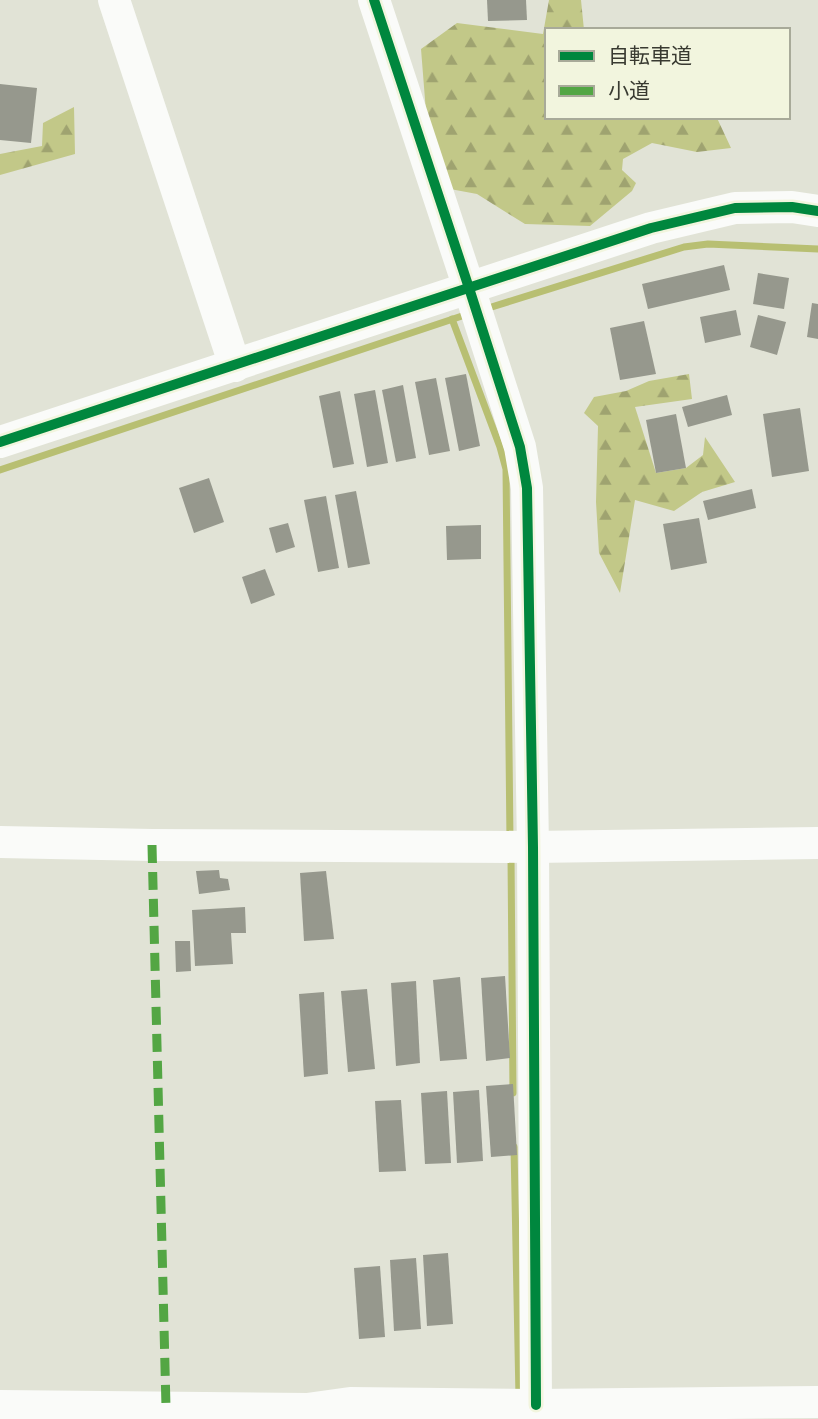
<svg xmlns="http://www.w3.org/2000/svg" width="818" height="1419" font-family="Helvetica,'Noto Sans JP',sans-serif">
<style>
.forest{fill:url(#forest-firs)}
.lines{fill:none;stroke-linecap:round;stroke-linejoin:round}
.stream{stroke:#b8bf72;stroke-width:7}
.building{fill:#96988d}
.minor{stroke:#fafbf9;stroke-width:32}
.quiet{stroke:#53a644;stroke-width:9;stroke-dasharray:18 9;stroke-linecap:butt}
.cycleway-casing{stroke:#f2f5de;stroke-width:15}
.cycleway{stroke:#00873e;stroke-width:10}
</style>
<defs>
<pattern id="forest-firs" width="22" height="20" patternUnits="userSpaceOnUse" patternTransform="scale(1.75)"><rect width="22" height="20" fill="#c2c888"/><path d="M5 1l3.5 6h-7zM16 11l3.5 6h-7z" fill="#9fa370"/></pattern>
</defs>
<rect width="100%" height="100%" fill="#e1e3d6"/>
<!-- forest -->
<g class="forest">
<polygon points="549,0 581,0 584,30 547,30 547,117 713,117 717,118 731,148 697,152 652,143 623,159 622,170 636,183 632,191 590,226 525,224 477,194 450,189 426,112 421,49 457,23 543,34"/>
<polygon points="74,107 75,154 0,175 0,154 42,146 43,123"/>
<polygon points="689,374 692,399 635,407 656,473 686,468 703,455 705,437 735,482 702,492 674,511 635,500 620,593 599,553 596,502 598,426 584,413 594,397 626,391 649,381"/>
</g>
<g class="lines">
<!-- stream -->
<g class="stream">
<polyline points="482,310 684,247 708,244 818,249"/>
<polyline points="452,319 500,447 506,469 510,841"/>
<polyline points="0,470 468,314"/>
<polyline points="511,856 513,1093"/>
<polyline points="514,1147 519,1397"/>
</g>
</g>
<!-- building -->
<g class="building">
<polygon points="487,0 526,0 527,20 488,21"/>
<polygon points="0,84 37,88 31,143 0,140"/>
<polygon points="724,265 730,290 648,309 642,284"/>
<polygon points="758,273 789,278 784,309 753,304"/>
<polygon points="812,303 818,304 818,339 807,337"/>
<polygon points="736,310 741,335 705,343 700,317"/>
<polygon points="758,315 786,322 777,355 750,347"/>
<polygon points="644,321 656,374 620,380 610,328"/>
<polygon points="466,374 480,446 459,451 445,378"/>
<polygon points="436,378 450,451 429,455 415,382"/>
<polygon points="403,385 416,458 396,462 382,390"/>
<polygon points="375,390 388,463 367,467 354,394"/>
<polygon points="340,391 354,464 333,468 319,396"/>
<polygon points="727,395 732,415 688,427 682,407"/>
<polygon points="800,408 809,471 772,477 763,414"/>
<polygon points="676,414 686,468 656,473 646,420"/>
<polygon points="209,478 224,522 194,533 179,488"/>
<polygon points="752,489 756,508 708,520 703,501"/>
<polygon points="356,491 370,564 348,568 335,495"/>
<polygon points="326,496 339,568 318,572 304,500"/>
<polygon points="699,518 707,563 671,570 663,524"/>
<polygon points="288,523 295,547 276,553 269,528"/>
<polygon points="481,525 481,559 447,560 446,526"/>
<polygon points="265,569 275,595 251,604 242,577"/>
<polygon points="219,870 220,878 228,879 230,890 199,894 196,871"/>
<polygon points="326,871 334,939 304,941 300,873"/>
<polygon points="245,907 246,933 231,933 233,964 195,966 192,910"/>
<polygon points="175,941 190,941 191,971 176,972"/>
<polygon points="505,976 510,1058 486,1061 481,978"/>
<polygon points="460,977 467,1059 440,1061 433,980"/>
<polygon points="416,981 420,1063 396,1066 391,983"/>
<polygon points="367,989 375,1069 348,1072 341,991"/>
<polygon points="324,992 328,1074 304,1077 299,994"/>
<polygon points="513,1084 517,1155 491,1157 486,1086"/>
<polygon points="479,1090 483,1161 457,1163 453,1092"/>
<polygon points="447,1091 451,1163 425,1164 421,1093"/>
<polygon points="401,1100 406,1171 379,1172 375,1101"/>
<polygon points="448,1253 453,1324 427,1326 423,1255"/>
<polygon points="416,1258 421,1329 394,1331 390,1260"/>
<polygon points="380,1266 385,1337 359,1339 354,1268"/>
</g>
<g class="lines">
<!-- minor -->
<g class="minor">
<polyline points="114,0 235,366"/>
<polyline points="374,0 469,288 520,447 527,488 533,847 536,1405"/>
<polyline points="0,442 651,228 735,208 792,207 818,211"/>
<polyline points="0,842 152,845 533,847 818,843"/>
<polyline points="0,1406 307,1409 350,1403 536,1405 818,1402"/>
</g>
<!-- quiet -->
<polyline class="quiet" points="152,845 166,1407"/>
<!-- cycleway casing -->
<g class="cycleway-casing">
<g id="cycleway">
<polyline points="374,0 469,288 520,447 527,488 533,847 536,1405"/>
<polyline points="0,442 651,228 735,208 792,207 818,211"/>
</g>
</g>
<!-- cycleway -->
<use href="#cycleway" class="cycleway"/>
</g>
<!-- legend -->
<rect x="545" y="28" width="245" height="91" fill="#f2f5de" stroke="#a8aa99" stroke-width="2"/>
<rect x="559" y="51" width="35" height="10" fill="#00873e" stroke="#a8aa99" stroke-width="2"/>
<text x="608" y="63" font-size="21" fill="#393a31">自転車道</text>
<rect x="559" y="86" width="35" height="10" fill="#53a644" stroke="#a8aa99" stroke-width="2"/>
<text x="608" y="98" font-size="21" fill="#393a31">小道</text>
</svg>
